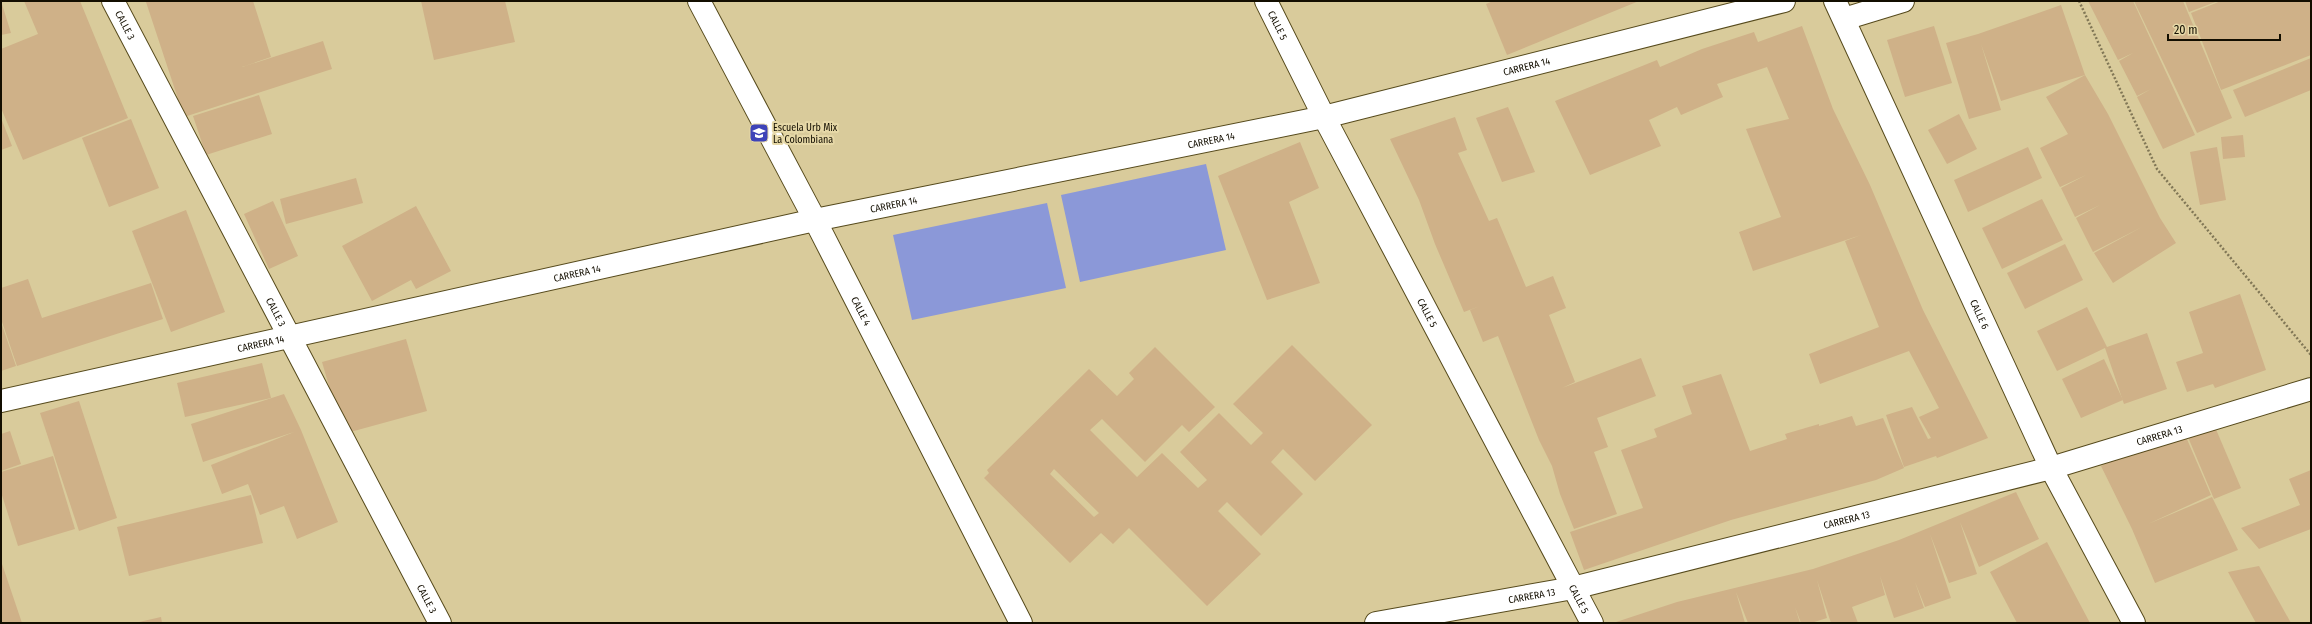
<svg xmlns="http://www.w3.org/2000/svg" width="2312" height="624" font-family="'Fira Sans Condensed',sans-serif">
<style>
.green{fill:#8b98d8}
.building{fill:#cfb188;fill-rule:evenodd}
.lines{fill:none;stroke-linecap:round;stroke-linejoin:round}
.street-casing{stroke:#564a1c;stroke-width:24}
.path{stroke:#817756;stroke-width:2.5;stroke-dasharray:2 2;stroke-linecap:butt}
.street{stroke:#fff;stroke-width:22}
.labels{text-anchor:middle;stroke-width:4;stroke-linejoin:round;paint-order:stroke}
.street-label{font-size:10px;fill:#130e00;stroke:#e6d8a7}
.poi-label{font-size:10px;fill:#130e00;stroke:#e6d8a7;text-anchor:start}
</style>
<rect width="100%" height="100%" fill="#d9cb9b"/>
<!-- green -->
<g class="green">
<polygon points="1206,164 1226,250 1080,282 1061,195"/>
<polygon points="1047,203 1066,288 912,320 893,235"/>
</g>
<!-- building -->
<g class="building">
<polygon points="1,1 11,33 1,35"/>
<polygon points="24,1 80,1 128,118 23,160 1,108 1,49 38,34"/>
<polygon points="150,1 253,1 271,57 242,67 323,41 332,69 184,117 146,2"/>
<polygon points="421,1 505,1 515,42 434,60"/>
<polygon points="1493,1 1639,1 1507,55 1486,4"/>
<polygon points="2088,1 2133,1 2195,135 2163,149 2137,97 2151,89 2137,96 2119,61 2133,53 2118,60"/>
<polygon points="2134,1 2183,1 2232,118 2197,133"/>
<polygon points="2185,1 2218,1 2189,12"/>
<polygon points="2221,1 2311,1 2311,55 2221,90 2191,13"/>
<polygon points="2061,5 2085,75 2108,114 2160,218 2176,243 2113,283 2094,253 2142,227 2093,252 2076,218 2100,205 2075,217 2061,188 2086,175 2060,187 2040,148 2068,134 2046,97 2085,75 2001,101 1981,44 2001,110 1969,119 1946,43 1978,34"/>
<polygon points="1802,26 1833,109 1870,185 1923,310 1988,438 1937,458 1936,456 1904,467 1886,415 1912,407 1928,439 1931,438 1919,417 1939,408 1909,351 1820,384 1809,354 1879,327 1845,241 1861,235 1753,271 1739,232 1781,217 1746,129 1789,119 1767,67 1717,84 1723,97 1681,115 1677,107 1649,120 1661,146 1590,175 1555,101 1657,60 1660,67 1702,49 1754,32 1758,42"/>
<polygon points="1934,26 1952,83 1905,97 1887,40"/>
<polygon points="2311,58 2311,90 2245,117 2233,90"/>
<polygon points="259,95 272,134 206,155 193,116"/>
<polygon points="1508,107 1535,172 1502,182 1476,118"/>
<polygon points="1959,114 1977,149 1947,164 1928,130"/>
<polygon points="1455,117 1467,150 1458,153 1489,221 1497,218 1526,287 1553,276 1566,308 1549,315 1575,382 1562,388 1641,358 1656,396 1597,418 1608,447 1594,452 1617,514 1574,529 1560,494 1552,466 1539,440 1498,336 1483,342 1470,310 1480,306 1464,312 1435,244 1419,200 1390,139"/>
<polygon points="1,118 12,146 1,150"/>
<polygon points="131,119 159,188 109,207 82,138"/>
<polygon points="2243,135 2245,157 2223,159 2221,137"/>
<polygon points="1300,142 1319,188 1289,202 1320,283 1267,300 1218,176"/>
<polygon points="2028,147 2042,178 1968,212 1954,180"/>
<polygon points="2217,147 2226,200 2200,205 2190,152"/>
<polygon points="356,178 363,203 286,224 280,199"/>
<polygon points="2042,199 2063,240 2002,269 1982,228"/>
<polygon points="273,201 298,256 269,269 244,214"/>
<polygon points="416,206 451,271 416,289 411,280 372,301 342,246"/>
<polygon points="186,210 225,312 171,332 132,231"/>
<polygon points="2065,244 2083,280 2025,309 2007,273"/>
<polygon points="28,279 42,318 151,283 163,319 17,366 1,319 1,288"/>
<polygon points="2240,294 2266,370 2215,388 2213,384 2187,392 2176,362 2203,353 2189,312"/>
<polygon points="2087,307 2107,347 2147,333 2167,389 2124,404 2105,348 2057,371 2037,331"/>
<polygon points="1,322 16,366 1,371"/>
<polygon points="406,339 427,411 343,434 322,362"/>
<path d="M 1292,345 L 1372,425 L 1315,481 L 1283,449 L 1271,462 L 1303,494 L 1261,536 L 1227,502 L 1218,511 L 1261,554 L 1207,606 L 1129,528 L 1113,544 L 1101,533 L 1070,563 L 984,478 L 989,473 L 987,470 L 1089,369 L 1117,396 L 1134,379 L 1129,373 L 1155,347 L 1215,407 L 1189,432 L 1182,425 L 1145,462 L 1102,419 L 1090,430 L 1137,477 L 1162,453 L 1198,488 L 1207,480 L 1180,452 L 1219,413 L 1251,445 L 1263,433 L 1233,404 ZM 1054,469 L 1099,513 L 1094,517 L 1050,474 Z"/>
<polygon points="2104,359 2123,400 2081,418 2062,379"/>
<polygon points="262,363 271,398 185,417 177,383"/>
<polygon points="1721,374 1750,451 1787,439 1785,434 1819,424 1819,426 1852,416 1856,426 1883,418 1904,468 1876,480 1731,520 1584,570 1570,532 1643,508 1621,450 1657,437 1654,429 1692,414 1682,386"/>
<polygon points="284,394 301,430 338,522 297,539 284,506 260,515 248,484 222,494 211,465 294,432 203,462 191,424"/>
<polygon points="79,401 117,518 79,531 40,413"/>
<polygon points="2212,420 2241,488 2214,499 2185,430"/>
<polygon points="2183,430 2211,495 2148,524 2212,497 2238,550 2155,583 2132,529 2101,466 2151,442"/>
<polygon points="10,431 21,464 1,471 1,434"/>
<polygon points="53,456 75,529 18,546 1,492 1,472"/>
<polygon points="2311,470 2311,529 2259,549 2241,528 2300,505 2289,479"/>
<polygon points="2016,492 2039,539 1979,567 1960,522 1977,574 1949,583 1930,534 1951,598 1925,607 1915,582 1924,608 1894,618 1880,576 1885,595 1852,607 1858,623 1831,623 1817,580 1827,618 1811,623 1801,623 1795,607 1800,623 1748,623 1736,592 1745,623 1613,623 1677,602 1813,569 1899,540"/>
<polygon points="251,495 263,543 129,576 117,527"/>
<polygon points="2047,542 2090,623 2017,623 1990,572"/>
<polygon points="1,561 22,623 1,623"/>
<polygon points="2259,566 2291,623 2256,623 2228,572"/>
<polygon points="161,617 162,623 139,623 139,622"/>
</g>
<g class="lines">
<!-- street casing -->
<g class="street-casing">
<g id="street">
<path id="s1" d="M 113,1 L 440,623"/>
<path id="s2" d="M 699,1 L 815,220 L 1021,623"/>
<path id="s3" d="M 1266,1 L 1324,117 L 1592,623"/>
<path id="s4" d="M 1835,1 L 2051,468 L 2134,623"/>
<polyline points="1844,19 1903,1"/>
<path id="s5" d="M 1,401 L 815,220 L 1324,117 L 1784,1"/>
<path id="s6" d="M 1376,623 L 1573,588 L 2051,468 L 2311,389"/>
</g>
</g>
<!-- path -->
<polyline class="path" points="2079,1 2157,169 2311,355"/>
<!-- street -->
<use href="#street" class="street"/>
</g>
<!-- icons -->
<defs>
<g id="school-square" transform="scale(1)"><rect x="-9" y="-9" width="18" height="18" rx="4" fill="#3e43b8" stroke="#e6d8a7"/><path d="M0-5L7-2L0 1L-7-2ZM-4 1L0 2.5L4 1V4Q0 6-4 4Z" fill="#fff"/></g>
</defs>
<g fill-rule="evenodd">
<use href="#school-square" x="759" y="133"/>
</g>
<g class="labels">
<!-- street labels -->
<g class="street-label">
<text dy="4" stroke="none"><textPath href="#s1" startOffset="27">CALLE 3</textPath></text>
<text dy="4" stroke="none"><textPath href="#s3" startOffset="27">CALLE 5</textPath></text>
<text dy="4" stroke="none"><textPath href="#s5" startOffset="1562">CARRERA 14</textPath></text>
<text dy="4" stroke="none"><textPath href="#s5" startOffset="1238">CARRERA 14</textPath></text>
<text dy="4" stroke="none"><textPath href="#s5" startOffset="914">CARRERA 14</textPath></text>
<text dy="4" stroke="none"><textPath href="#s5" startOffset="590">CARRERA 14</textPath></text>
<text dy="4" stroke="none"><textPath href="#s2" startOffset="350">CALLE 4</textPath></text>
<text dy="4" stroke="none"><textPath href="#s1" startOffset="351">CALLE 3</textPath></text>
<text dy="4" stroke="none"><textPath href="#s3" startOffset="351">CALLE 5</textPath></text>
<text dy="4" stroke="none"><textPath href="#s4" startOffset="345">CALLE 6</textPath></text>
<text dy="4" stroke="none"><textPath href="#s5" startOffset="266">CARRERA 14</textPath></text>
<text dy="4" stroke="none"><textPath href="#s6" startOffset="806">CARRERA 13</textPath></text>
<text dy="4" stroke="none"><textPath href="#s6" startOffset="482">CARRERA 13</textPath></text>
<text dy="4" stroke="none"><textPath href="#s6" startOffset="158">CARRERA 13</textPath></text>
<text dy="4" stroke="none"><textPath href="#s1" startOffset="675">CALLE 3</textPath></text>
<text dy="4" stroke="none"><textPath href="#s3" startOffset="675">CALLE 5</textPath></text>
</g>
<!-- poi labels -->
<g class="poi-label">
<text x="773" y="131">Escuela Urb Mix<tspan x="773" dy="12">La Colombiana</tspan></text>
</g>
</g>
<!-- border -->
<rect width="2312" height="624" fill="none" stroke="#130e00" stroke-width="4"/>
<!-- scale -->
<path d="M2168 34v6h112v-6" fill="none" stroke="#130e00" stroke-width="2"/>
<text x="2174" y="34" font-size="12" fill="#130e00" stroke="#e6d8a7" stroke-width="3" paint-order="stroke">20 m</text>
</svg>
